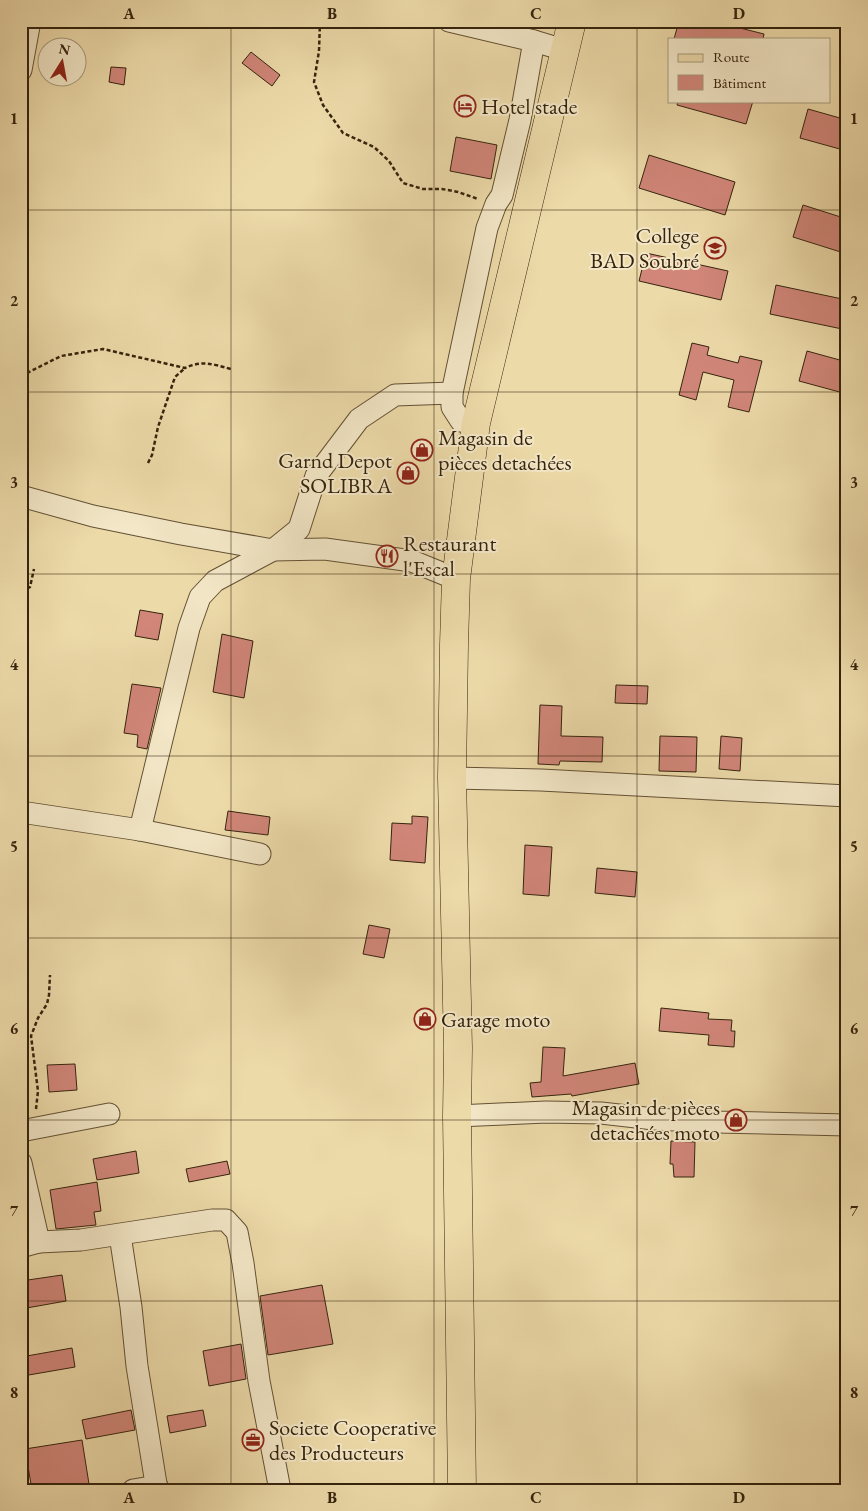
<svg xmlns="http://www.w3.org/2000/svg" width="868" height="1511" font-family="'EB Garamond',serif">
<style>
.building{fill:#d18679;stroke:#35230d}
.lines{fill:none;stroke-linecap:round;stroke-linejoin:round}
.minor-casing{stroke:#635134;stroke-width:23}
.major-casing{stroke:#35230d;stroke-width:29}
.path{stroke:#35230d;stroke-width:2.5;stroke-dasharray:4 2.5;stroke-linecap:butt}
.minor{stroke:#f3e7c7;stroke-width:21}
.major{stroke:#eddaa9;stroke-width:28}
.grid{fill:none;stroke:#35230d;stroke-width:1;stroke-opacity:0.55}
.labels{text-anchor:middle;stroke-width:4;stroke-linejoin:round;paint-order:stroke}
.poi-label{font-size:22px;fill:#35230d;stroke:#f3e7c7;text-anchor:start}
.neatline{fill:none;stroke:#35230d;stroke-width:2}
.grid-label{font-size:16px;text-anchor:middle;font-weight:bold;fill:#35230d}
</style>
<rect width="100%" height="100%" fill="#eddaa9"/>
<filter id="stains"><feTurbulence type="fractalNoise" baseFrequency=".004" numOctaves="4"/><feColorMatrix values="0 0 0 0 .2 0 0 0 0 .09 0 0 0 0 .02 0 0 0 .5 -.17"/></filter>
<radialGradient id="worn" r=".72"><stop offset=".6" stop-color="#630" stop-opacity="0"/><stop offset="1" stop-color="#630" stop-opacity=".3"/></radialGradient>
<!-- building -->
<g class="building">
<polygon points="679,21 712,21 764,34 763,39 674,39"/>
<polygon points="251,52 280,75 272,86 242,63"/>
<polygon points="111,67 126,68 124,85 109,82"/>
<polygon points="678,101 753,101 746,124 677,105"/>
<polygon points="808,109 847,120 847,151 800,138"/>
<polygon points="456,137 497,145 491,179 450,171"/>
<polygon points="649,155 735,182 725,215 639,188"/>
<polygon points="803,205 847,219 847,254 793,237"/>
<polygon points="646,253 728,271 721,300 639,281"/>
<polygon points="776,285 847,300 847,330 770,314"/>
<polygon points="692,343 709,347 707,355 738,363 740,356 762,361 749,412 728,407 734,380 703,372 696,400 679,395"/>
<polygon points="807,351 847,362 847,394 799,381"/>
<polygon points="140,610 163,614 158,640 135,636"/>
<polygon points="222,634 253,641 244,698 213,692"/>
<polygon points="132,684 161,688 147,749 137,747 138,735 124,733"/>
<polygon points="616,685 648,686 647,704 615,703"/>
<polygon points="540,705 562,706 561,736 603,737 602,762 560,761 559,765 538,764"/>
<polygon points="660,736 697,737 696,772 659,771"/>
<polygon points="721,736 742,738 740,771 719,769"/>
<polygon points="228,811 270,817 268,835 225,830"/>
<polygon points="412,816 428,817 425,863 390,860 392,823 412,824"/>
<polygon points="525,845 552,847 549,896 523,894"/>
<polygon points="597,868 637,872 635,897 595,893"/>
<polygon points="369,925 390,929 384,958 363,954"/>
<polygon points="661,1008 709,1013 708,1019 732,1020 731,1031 735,1031 734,1047 708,1045 709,1035 659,1031"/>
<polygon points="543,1047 565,1048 563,1076 635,1063 639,1084 572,1096 571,1094 532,1097 530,1083 541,1082"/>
<polygon points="75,1064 77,1090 49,1092 47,1065"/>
<polygon points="671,1141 695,1142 694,1177 674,1177 673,1164 670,1164"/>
<polygon points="136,1151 139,1173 97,1180 93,1159"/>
<polygon points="227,1161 230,1174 189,1182 186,1169"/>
<polygon points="97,1182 101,1211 94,1212 96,1225 56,1229 50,1190"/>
<polygon points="62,1275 66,1301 21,1309 21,1281"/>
<polygon points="322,1285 333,1344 268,1355 260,1296"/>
<polygon points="241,1344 246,1379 209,1386 203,1351"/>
<polygon points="72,1348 75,1367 23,1376 21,1357"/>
<polygon points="131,1410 135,1430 86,1439 82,1420"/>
<polygon points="203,1410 206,1426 170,1433 167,1416"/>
<polygon points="82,1440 89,1484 53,1490 32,1490 25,1449"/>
</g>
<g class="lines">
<!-- minor casing -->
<g class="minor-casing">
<g id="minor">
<polyline points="449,21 534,41 564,50"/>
<polyline points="21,70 30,21"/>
<polyline points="476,423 461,421 452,407 452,393 487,228 496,204 502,195 520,120 534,41"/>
<polyline points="21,496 93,516 181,534 273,550 325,549 412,561 456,579"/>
<polyline points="452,778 541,780 847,796"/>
<polyline points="21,812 140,830 260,854"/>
<polyline points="140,830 189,628 200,597 215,581 273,550 299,529 316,476 359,419 395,395 452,393"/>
<polyline points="457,1116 546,1112 601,1113 654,1119 716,1122 847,1125"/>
<polyline points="21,1131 109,1114"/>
<polyline points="21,1163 39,1242 21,1247"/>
<polyline points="120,1235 131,1307 137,1366 157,1490"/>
<polyline points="39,1242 81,1240 212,1220 226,1220 237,1232 243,1263 259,1381 280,1490"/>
<polyline points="133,1490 157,1486"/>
</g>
</g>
<!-- major casing -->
<g class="major-casing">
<polyline id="major" points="462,1490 457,1116 458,1048 452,778 454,645 456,579 476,423 572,21"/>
</g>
<!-- path -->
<g class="path">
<polyline points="320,21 319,51 314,82 323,105 343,133 374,147 389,161 403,183 423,189 442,189 458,192 478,199"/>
<path d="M 21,376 L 61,356 L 103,349 L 185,368 C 203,360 212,364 231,369"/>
<polyline points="148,463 152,455 158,427 175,377 185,368"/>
<polyline points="21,591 30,587 34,569"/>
<polyline points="36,1109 38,1091 31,1036 38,1018 47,1004 49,995 50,975"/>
</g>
<!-- minor -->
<use href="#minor" class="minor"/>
<!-- major -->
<use href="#major" class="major"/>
</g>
<!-- grid -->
<path class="grid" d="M 231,21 L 231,1490M 434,21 L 434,1490M 637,21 L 637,1490M 21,210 L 847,210M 21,392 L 847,392M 21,574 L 847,574M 21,756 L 847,756M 21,938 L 847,938M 21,1120 L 847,1120M 21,1301 L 847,1301"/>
<!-- icons -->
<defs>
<g id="hotel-ring" transform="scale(1.125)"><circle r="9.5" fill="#f3e7c7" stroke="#8f2418" stroke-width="1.5"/><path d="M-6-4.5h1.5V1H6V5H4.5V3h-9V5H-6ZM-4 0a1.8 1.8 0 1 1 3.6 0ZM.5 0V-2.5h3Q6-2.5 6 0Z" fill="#8f2418"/></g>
<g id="school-ring" transform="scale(1.125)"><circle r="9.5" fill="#f3e7c7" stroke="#8f2418" stroke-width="1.5"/><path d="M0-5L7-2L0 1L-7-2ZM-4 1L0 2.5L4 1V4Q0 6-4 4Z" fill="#8f2418"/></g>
<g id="shop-ring" transform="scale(1.125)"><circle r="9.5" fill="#f3e7c7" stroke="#8f2418" stroke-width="1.5"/><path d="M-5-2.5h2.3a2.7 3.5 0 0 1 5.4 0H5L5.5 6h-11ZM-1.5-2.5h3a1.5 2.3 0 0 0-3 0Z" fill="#8f2418"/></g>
<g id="restaurant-ring" transform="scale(1.125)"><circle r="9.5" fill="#f3e7c7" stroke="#8f2418" stroke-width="1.5"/><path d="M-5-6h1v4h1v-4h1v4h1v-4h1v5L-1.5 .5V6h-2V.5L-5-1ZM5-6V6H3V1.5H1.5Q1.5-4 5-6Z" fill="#8f2418"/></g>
<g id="office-ring" transform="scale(1.125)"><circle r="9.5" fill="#f3e7c7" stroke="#8f2418" stroke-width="1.5"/><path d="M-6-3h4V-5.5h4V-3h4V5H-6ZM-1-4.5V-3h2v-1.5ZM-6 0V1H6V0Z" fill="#8f2418"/></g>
</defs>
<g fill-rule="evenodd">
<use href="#hotel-ring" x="465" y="106"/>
<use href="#school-ring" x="715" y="248"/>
<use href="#shop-ring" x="422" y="450"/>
<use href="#shop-ring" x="408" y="473"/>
<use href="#restaurant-ring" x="387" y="556"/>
<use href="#shop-ring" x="425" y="1019"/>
<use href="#shop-ring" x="736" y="1120"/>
<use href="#office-ring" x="253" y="1440"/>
</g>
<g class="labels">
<!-- poi labels -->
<g class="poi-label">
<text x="481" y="114">Hotel stade</text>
<text x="699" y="243" text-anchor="end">College<tspan x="699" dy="25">BAD Soubré</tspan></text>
<text x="438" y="445">Magasin de<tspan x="438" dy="25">pièces detachées</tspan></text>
<text x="392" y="468" text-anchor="end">Garnd Depot<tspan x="392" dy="25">SOLIBRA</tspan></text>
<text x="403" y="551">Restaurant<tspan x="403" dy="25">l'Escal</tspan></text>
<text x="441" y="1027">Garage moto</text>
<text x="720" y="1115" text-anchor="end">Magasin de pièces<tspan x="720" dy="25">detachées moto</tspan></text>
<text x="269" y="1435">Societe Cooperative<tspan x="269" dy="25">des Producteurs</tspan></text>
</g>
</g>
<!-- margin -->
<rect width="868" height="1511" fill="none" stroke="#eddaa9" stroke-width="55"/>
<!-- legend -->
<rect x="668" y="38" width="162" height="65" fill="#f3e7c7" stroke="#a7997d"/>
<rect x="678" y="54" width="25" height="8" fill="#eddaa9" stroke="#a7997d"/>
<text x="713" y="62" font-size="15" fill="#35230d">Route</text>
<rect x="678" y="75" width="25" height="15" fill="#d18679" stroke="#a7997d"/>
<text x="713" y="88" font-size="15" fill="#35230d">Bâtiment</text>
<!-- north arrow -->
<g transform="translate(62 62) rotate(11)"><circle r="24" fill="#f3e7c7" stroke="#a7997d"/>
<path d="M0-4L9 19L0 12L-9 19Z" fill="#8f2418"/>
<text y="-8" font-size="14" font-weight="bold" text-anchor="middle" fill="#35230d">N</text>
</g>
<rect x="28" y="28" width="812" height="1456" class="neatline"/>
<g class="grid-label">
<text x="129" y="19">A</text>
<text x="332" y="19">B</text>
<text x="536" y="19">C</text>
<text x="739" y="19">D</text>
<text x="14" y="124">1</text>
<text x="854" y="124">1</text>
<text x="14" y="306">2</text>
<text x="854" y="306">2</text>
<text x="14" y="488">3</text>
<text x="854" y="488">3</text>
<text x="14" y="670">4</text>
<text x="854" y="670">4</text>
<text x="14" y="852">5</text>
<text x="854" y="852">5</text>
<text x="14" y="1034">6</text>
<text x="854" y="1034">6</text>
<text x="14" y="1216">7</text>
<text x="854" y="1216">7</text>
<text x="14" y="1398">8</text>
<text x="854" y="1398">8</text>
<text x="129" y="1503">A</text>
<text x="332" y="1503">B</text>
<text x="536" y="1503">C</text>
<text x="739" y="1503">D</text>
</g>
<rect width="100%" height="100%" filter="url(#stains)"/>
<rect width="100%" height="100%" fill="url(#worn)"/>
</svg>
